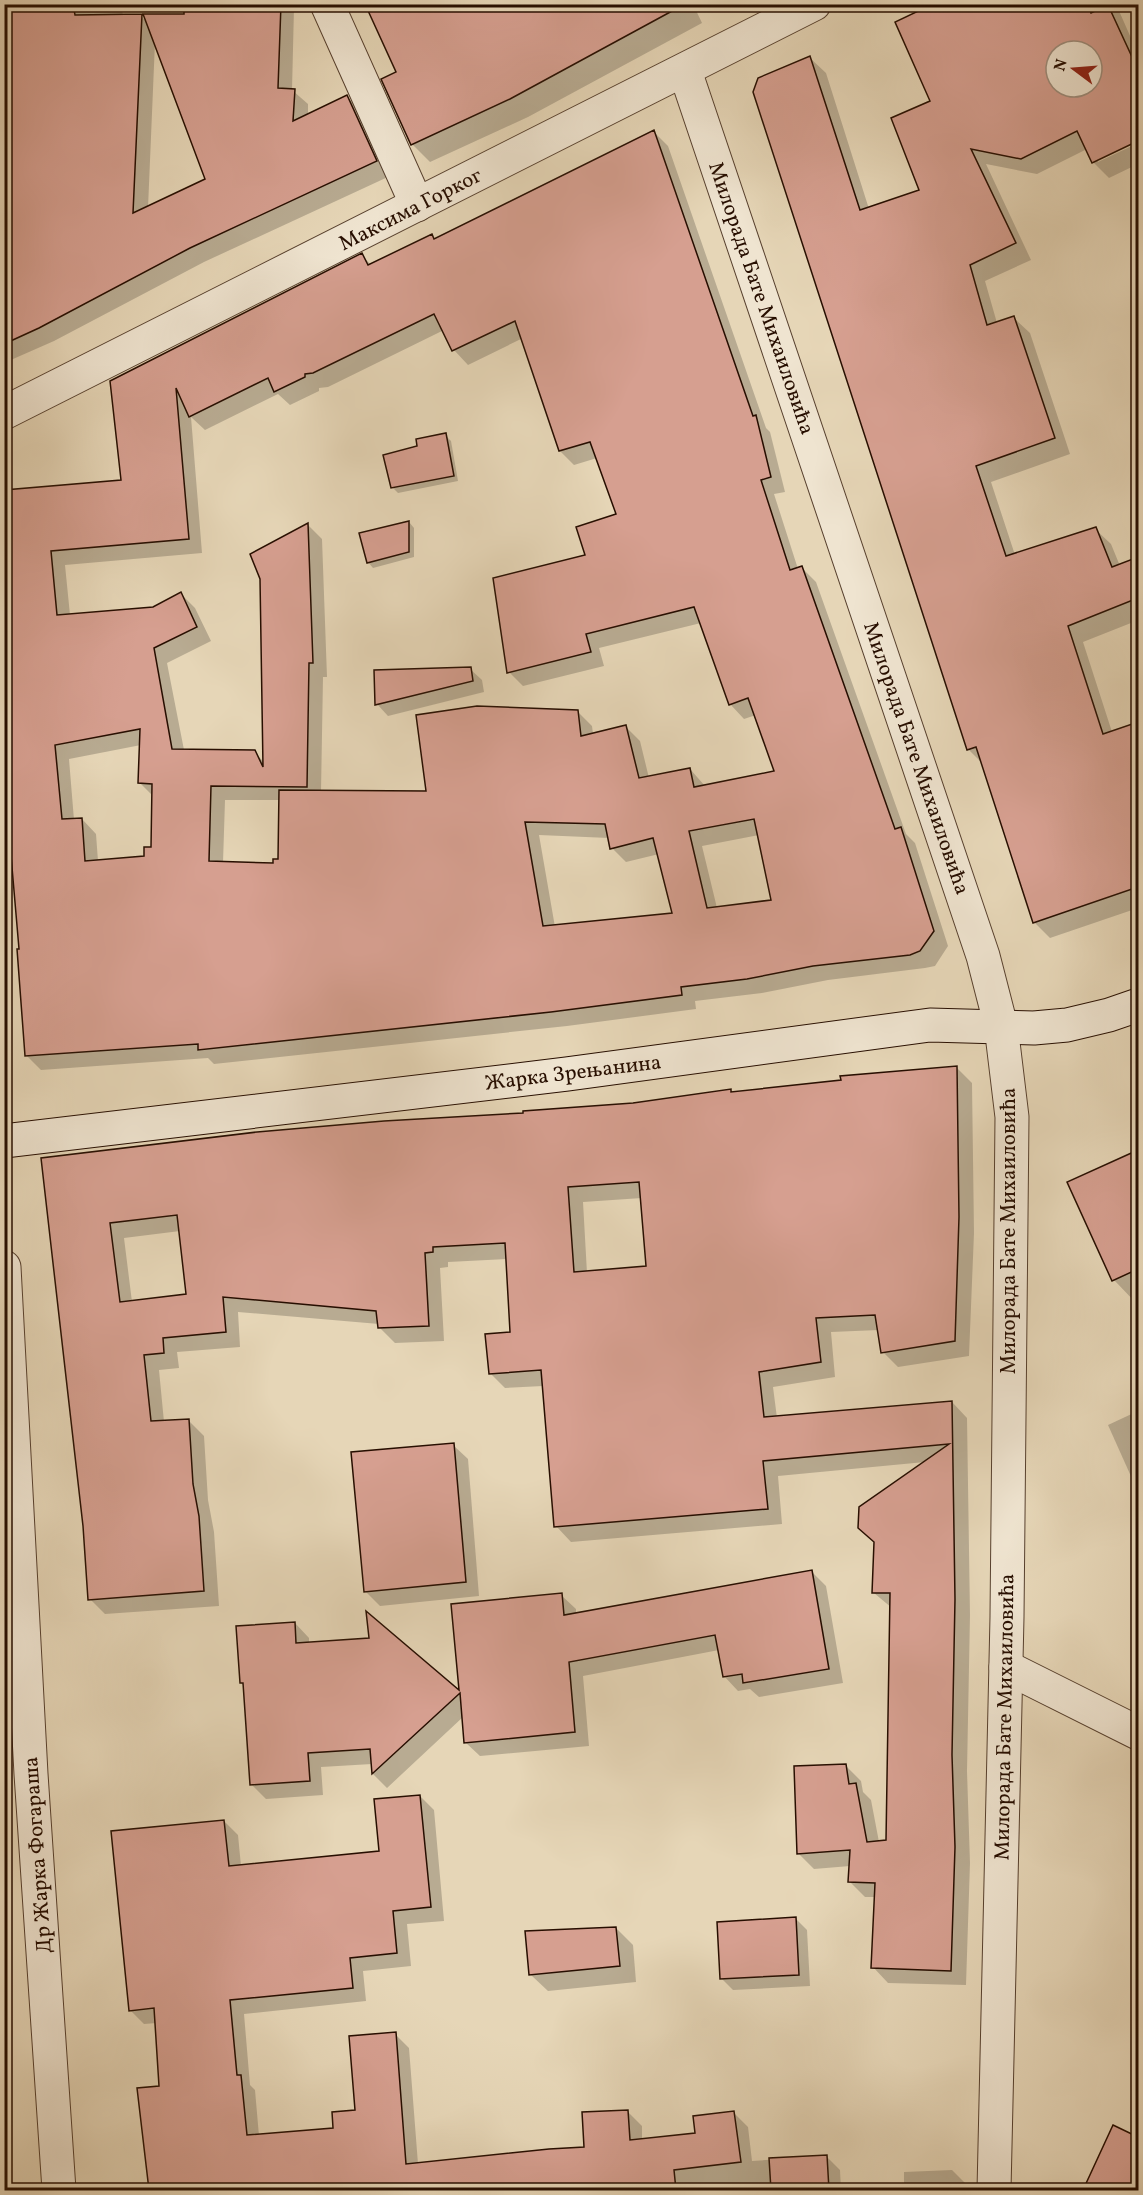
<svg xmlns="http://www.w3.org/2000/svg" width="1143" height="2195" font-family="Vollkorn,serif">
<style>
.shadow{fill:#0003;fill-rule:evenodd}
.building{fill:#d69f90;stroke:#270e00;stroke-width:1.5;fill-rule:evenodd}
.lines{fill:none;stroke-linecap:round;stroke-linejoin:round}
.street-casing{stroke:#57402e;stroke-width:35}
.secondary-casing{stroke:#270e00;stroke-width:35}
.street{stroke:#efe4d0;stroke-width:33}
.secondary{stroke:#efe4d0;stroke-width:33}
.labels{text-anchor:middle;stroke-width:4.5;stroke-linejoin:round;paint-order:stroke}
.street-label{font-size:21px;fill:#270e00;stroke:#efe4d0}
</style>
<rect width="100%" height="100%" fill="#e6d6b7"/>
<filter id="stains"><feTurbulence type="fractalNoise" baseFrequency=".00333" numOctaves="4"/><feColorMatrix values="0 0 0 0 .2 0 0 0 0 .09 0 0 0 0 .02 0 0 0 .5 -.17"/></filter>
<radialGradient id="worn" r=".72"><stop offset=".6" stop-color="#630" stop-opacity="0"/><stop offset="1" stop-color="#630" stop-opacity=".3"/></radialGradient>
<!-- shadow -->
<g class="shadow">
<path d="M 4,4 L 121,4 L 123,16 L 141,16 L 147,22 L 185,16 L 185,4 L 290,4 L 294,8 L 292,90 L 308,104 L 308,115 L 347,97 L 361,111 L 390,176 L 204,262 L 54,341 L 4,363 ZM 155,42 L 207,180 L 148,208 Z"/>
<polygon points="367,4 693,4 702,23 528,117 430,162 412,144 398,73"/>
<path d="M 929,4 L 1116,4 L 1138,54 L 1138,139 L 1098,158 L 1098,162 L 1138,143 L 1138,164 L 1109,178 L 1093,162 L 1087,149 L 1037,174 L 986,164 L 1031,260 L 985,281 L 997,323 L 1014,318 L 1030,333 L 1070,454 L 991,482 L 1015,555 L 1095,529 L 1111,544 L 1120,566 L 1138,559 L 1138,627 L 1136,621 L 1083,642 L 1112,732 L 1131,726 L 1138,733 L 1138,908 L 1050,938 L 1034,922 L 983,764 L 968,749 L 810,58 L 826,73 L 869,209 L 921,191 L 932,102 ZM 1056,51 L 1092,51 L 1092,87 L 1056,87 Z"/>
<path d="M 654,132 L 668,146 L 766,428 L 770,432 L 785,492 L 774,494 L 798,569 L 802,568 L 816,582 L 906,834 L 915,843 L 948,946 L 935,966 L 925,968 L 828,980 L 762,993 L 695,1001 L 696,1009 L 567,1026 L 214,1064 L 208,1058 L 41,1070 L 26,1055 L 4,491 L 123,481 L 111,382 L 362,255 L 371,265 L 432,236 L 436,240 ZM 444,330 L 454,350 L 468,365 L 523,338 L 560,451 L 574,465 L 597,458 L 618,515 L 587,556 L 509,672 L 523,686 L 604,666 L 599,648 L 701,623 L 730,704 L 744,719 L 756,715 L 776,772 L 705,786 L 690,769 L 649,778 L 640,741 L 626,727 L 593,734 L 592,726 L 577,711 L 428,792 L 321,792 L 323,677 L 327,677 L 322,539 L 308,525 L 264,762 L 254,752 L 184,750 L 167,663 L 211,641 L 195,608 L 180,593 L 153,608 L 70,615 L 65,565 L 202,553 L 191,417 L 205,430 L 278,394 L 290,405 L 319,391 L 319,388 L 328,387 ZM 141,745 L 140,783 L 153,796 L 152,849 L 145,858 L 98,861 L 96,834 L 82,819 L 74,820 L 69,759 ZM 225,800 L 280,800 L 279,860 L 275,864 L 223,863 ZM 539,835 L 609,838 L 612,848 L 626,862 L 659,854 L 673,915 L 555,927 ZM 759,835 L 772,901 L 717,908 L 702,846 Z"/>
<polygon points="445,435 451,441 458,481 398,493 392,487 419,447"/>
<polygon points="409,522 414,528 414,557 373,568 368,562"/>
<polygon points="470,669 482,680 484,692 388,716 377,704"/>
<path d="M 957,1068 L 972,1083 L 974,1233 L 969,1356 L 898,1367 L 883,1352 L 879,1330 L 831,1332 L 835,1377 L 773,1387 L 777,1418 L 952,1402 L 967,1418 L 970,1615 L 967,1771 L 970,1863 L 966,1985 L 888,1983 L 873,1967 L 876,1897 L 865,1897 L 849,1881 L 850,1866 L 814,1869 L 799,1854 L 845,1765 L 861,1781 L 863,1792 L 871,1800 L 879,1842 L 888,1842 L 892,1608 L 874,1593 L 925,1462 L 778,1476 L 782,1524 L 571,1542 L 556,1526 L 543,1386 L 505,1388 L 490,1373 L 512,1333 L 507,1259 L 448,1262 L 448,1267 L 440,1268 L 444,1341 L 395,1343 L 380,1328 L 379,1324 L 238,1312 L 240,1347 L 177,1352 L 179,1368 L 159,1370 L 164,1422 L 188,1420 L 204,1436 L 208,1500 L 214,1532 L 219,1606 L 105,1614 L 90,1599 L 84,1526 L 42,1159 L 633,1104 L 730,1091 L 733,1094 ZM 642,1198 L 648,1268 L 587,1273 L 583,1202 ZM 180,1231 L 188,1295 L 132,1302 L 124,1238 Z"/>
<polygon points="1138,1151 1138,1305 1114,1280 1069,1183"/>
<polygon points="1138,1411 1138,1492 1108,1425"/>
<polygon points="453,1445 468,1459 479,1596 380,1606 366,1592"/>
<polygon points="811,1571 826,1586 843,1683 759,1697 750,1689 738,1691 724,1676 719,1650 583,1676 589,1746 480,1756 465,1742 463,1717 387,1788 373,1774 372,1764 321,1767 323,1795 266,1799 251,1784 244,1686 241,1683 295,1623 309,1638 309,1643 370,1639 368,1614 461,1694 561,1595 576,1609 576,1614"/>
<polygon points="420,1796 434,1810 444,1921 407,1924 411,1966 363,1971 366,2001 244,2014 250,2085 255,2090 259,2136 335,2129 357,2111 395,2034 409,2048 418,2164 585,2148 628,2112 642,2126 642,2140 697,2134 734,2113 748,2127 752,2161 826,2156 840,2170 841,2190 150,2190 139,2089 160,2087 157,2023 144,2024 130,2010 224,1821 238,1835 241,1866 381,1852"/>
<polygon points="796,1919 807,1930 810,1986 733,1990 721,1978"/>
<polygon points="616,1928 633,1945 636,1982 548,1991 531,1975"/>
<polygon points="1114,2127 1138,2139 1138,2190 1084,2190"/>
<polygon points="952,2170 966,2184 966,2190 904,2190 904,2172"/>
</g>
<!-- building -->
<g class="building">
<polygon points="4,4 73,4 75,15 142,14 133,213 205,179 143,14 184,14 184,4 281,4 278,88 295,89 293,121 347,95 377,161 190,248 39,328 4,344"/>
<polygon points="365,4 685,4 510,99 411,145 381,79 396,72"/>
<path d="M 933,4 L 1087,4 L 1091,13 L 1108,5 L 1138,70 L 1138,141 L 1092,163 L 1077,131 L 1021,159 L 971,149 L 1016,243 L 970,265 L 987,325 L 1014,316 L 1055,438 L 976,466 L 1006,556 L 1096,527 L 1112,567 L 1138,557 L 1138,598 L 1068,626 L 1103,734 L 1138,722 L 1138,887 L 1033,923 L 976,747 L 967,750 L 753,92 L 758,78 L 810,56 L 860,210 L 919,190 L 891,118 L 930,101 L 895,22 ZM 1056,51 L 1092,51 L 1092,87 L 1056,87 Z"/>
<path d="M 654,130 L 753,416 L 756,415 L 771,477 L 761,480 L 790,570 L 802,566 L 895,829 L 901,827 L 934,931 L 920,951 L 910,955 L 813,966 L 747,979 L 681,987 L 682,995 L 551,1012 L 198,1050 L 198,1044 L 25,1056 L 17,949 L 19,949 L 4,774 L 4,490 L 121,480 L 110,381 L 362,253 L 368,265 L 432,234 L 434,239 ZM 434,314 L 452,351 L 515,321 L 559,451 L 590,442 L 616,514 L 576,527 L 585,555 L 493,578 L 507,673 L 591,652 L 586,634 L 694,607 L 729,705 L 748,698 L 774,771 L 694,787 L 690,768 L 639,778 L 626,725 L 581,736 L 578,710 L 477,706 L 416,715 L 426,791 L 279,790 L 278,859 L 273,859 L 273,863 L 209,861 L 211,786 L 307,787 L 309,663 L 313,663 L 308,523 L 250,554 L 260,579 L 263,767 L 255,750 L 172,749 L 154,648 L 197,627 L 181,592 L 153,607 L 57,615 L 51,551 L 189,539 L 176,388 L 189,417 L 268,378 L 274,392 L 305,377 L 305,374 L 313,373 ZM 140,729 L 138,783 L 152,784 L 151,847 L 144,847 L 144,856 L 85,861 L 82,818 L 62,819 L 55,745 ZM 754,819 L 771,900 L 707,908 L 689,831 ZM 525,822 L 605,824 L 610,849 L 653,838 L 672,913 L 543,926 Z"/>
<polygon points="446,433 454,476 391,488 383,455 417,446 416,439"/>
<polygon points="409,521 409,552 367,563 359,533"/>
<polygon points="471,667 473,681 375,705 374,670"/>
<path d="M 957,1066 L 959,1217 L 955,1341 L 881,1353 L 875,1315 L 816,1318 L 821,1362 L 759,1372 L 764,1417 L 952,1401 L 955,1599 L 952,1755 L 955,1847 L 951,1971 L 871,1968 L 875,1883 L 848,1882 L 850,1850 L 797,1854 L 794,1766 L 846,1764 L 849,1784 L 856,1783 L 867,1842 L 886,1840 L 890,1593 L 872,1593 L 874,1542 L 858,1528 L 859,1507 L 949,1444 L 763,1461 L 768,1509 L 554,1527 L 541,1370 L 489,1374 L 485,1334 L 510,1332 L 505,1243 L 433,1247 L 433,1252 L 425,1253 L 429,1326 L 378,1328 L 376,1311 L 223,1297 L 226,1332 L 163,1338 L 164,1353 L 144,1355 L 151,1421 L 189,1419 L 193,1484 L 199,1516 L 204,1591 L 88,1600 L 83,1526 L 41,1158 L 257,1132 L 384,1121 L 523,1113 L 523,1111 L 633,1103 L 731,1089 L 731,1092 L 841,1080 L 840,1076 ZM 639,1182 L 646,1266 L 574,1272 L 568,1187 ZM 177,1215 L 186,1294 L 120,1302 L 110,1223 Z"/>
<polygon points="1138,1150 1138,1269 1112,1281 1067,1182"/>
<polygon points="454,1443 466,1582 364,1592 351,1452"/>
<polygon points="812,1570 829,1669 743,1683 742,1674 723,1677 715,1635 569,1662 575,1732 464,1743 460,1693 372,1774 370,1749 308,1753 310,1781 250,1785 243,1683 240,1683 236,1626 295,1622 296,1643 369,1638 366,1611 459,1690 451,1604 562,1593 564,1615"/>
<polygon points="420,1795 431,1907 393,1911 397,1953 350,1958 353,1988 230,2000 237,2075 241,2075 247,2135 333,2128 332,2112 355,2110 349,2036 396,2032 406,2164 549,2149 584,2147 582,2112 628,2110 630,2140 695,2133 693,2116 734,2111 741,2162 674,2170 676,2190 551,2190 551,2187 512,2190 149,2190 137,2088 159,2086 154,2008 129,2011 111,1831 224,1820 229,1866 379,1851 374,1799"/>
<polygon points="796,1917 799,1975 720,1979 717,1922"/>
<polygon points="616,1927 620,1966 529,1975 525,1931"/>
<polygon points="1113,2125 1138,2137 1138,2190 1083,2190"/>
<polygon points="827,2155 829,2190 771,2190 769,2158"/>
</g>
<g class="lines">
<!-- street casing -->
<g class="street-casing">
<g id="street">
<polyline points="327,4 417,205"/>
<polyline points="685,71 983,956 1001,1026 1012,1117 1007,1617 994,2190"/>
<polyline points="4,413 814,4"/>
<polyline points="4,1267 31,1774 59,2190"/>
<polyline points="1006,1667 1138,1733"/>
</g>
</g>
<!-- secondary casing -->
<g class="secondary-casing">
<polyline id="secondary" points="4,1141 567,1074 930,1025 1034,1028 1067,1025 1109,1015 1138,1005"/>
</g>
<!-- street -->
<use href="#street" class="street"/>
<!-- secondary -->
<use href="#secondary" class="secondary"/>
</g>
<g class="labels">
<!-- street labels -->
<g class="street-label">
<text transform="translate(410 209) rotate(-27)" y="7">Максима Горког</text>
<text transform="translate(762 298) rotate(71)" y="7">Милорада Бате Михаиловића</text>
<text transform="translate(917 758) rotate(71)" y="7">Милорада Бате Михаиловића</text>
<text transform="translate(573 1072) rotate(-7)" y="7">Жарка Зрењанина</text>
<text transform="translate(1008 1231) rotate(-90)" y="7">Милорада Бате Михаиловића</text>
<text transform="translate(1004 1717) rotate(-89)" y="7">Милорада Бате Михаиловића</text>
<text transform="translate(37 1855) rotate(-94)" y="7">Др Жарка Фогараша</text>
</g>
</g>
<!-- margin -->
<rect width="1143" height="2195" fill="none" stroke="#e6d6b7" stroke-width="24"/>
<rect x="6" y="6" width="1131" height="2183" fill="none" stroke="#270e00" stroke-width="3"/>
<rect x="12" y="12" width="1119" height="2171" fill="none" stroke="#270e00" stroke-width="1.5"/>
<!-- north arrow -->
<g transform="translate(1074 69) rotate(286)"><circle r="28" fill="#efe4d0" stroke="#9f8e7d" stroke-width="1.5"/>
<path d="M0-4.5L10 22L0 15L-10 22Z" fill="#8f2418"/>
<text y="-9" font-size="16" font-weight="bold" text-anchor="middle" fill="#270e00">N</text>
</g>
<rect width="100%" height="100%" filter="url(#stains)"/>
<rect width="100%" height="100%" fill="url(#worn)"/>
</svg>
